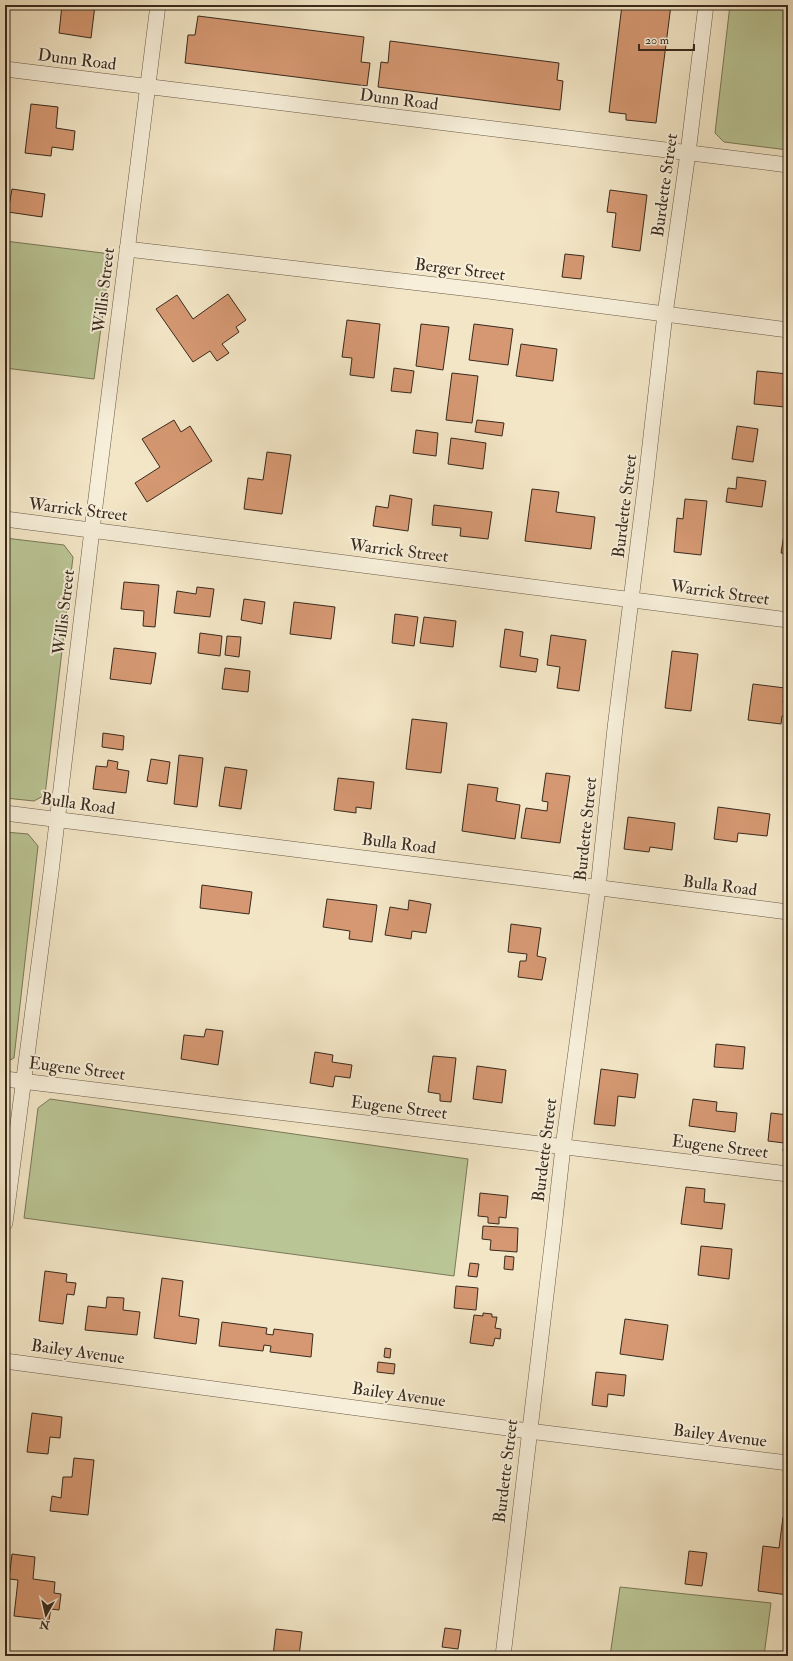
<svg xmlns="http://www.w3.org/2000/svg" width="793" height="1661" font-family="'IM FELL Double Pica',serif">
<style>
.green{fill:#bac595;stroke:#7a7859}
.building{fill:#d59872;stroke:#392a1d}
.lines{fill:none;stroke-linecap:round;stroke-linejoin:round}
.street-casing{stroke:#685947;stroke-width:16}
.street{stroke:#f7efda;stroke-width:15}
.labels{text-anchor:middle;stroke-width:4;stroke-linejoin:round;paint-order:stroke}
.street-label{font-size:17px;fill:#392a1d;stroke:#f7efda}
</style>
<rect width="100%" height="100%" fill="#f3e6c6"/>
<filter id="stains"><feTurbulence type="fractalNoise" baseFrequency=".005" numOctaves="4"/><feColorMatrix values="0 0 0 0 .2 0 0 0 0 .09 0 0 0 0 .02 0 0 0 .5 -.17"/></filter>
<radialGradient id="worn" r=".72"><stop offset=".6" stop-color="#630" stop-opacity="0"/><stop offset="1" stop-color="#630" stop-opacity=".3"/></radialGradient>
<!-- green -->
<g class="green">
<polygon points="730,5 788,5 788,150 724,142 715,133"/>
<polygon points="5,241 111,254 94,379 5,368"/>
<polygon points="5,538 64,545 73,557 45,795 34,801 5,798"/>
<polygon points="5,832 28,834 38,846 14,1058 5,1063"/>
<polygon points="50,1099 468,1159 454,1276 24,1218 38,1108"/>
<polygon points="620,1587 771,1603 764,1656 610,1656"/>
</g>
<!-- building -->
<g class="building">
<polygon points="62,5 95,5 91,38 59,33"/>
<polygon points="622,5 671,5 656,123 626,120 626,114 609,112"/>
<polygon points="198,16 364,37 361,62 370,63 367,86 185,63 188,35 195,35"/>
<polygon points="390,41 559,63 557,80 563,81 560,110 378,87 381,62 388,63"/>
<polygon points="31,104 58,107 56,128 75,131 73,150 52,147 51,156 25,153"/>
<polygon points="12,189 45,194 42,217 8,212"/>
<polygon points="610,190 647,195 640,251 612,247 616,213 607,212"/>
<polygon points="565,254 584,256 581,279 562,277"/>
<polygon points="228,294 246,320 236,327 239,332 222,344 229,353 217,361 210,351 193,362 156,309 177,295 193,319"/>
<polygon points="347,320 380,324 374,378 350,375 352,358 342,357"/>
<polygon points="421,324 449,327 443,370 416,366"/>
<polygon points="474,324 513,329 508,365 469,360"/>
<polygon points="521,344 557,349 553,381 516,376"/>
<polygon points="394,368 414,371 411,393 391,391"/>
<polygon points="757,371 788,374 785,407 754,404"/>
<polygon points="452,373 478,376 472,423 446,420"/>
<polygon points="174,420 181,432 190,426 212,461 147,502 135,483 160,467 142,439"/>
<polygon points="477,420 504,423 502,436 475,432"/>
<polygon points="737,426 758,429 753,462 732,459"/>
<polygon points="416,430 438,433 436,456 413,453"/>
<polygon points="451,438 486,443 483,469 448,464"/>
<polygon points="267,452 291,455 282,514 244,509 248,478 263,480"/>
<polygon points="737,477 766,481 762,507 726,502 728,488 736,489"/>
<polygon points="532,489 559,492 556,512 595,517 591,549 525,541"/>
<polygon points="390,495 412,499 408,531 373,526 376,506 388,508"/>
<polygon points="685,499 707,501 701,555 674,552 677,518 683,519"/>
<polygon points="434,505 492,512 488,539 460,536 461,528 432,525"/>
<polygon points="785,528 788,528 788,554 781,553"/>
<polygon points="124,582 159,585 155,627 143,626 144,611 121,609"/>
<polygon points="197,587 214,589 210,617 174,613 177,591 196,594"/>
<polygon points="244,599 265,602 262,624 241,620"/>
<polygon points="294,602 335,607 331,639 290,634"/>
<polygon points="395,614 418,617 414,646 392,643"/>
<polygon points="424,617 456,621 453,647 420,643"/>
<polygon points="505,629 523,632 520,656 538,659 536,672 500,667"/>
<polygon points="200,633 222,636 220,656 198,653"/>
<polygon points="551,635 586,640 579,691 557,688 560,667 547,665"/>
<polygon points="227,636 241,637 239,657 225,655"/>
<polygon points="114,648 156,653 151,684 110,679"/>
<polygon points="672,651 698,654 691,711 665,708"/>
<polygon points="225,668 250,671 248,692 222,689"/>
<polygon points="753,684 785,688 783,703 788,704 788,717 782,716 781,724 748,720"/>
<polygon points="412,719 447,723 441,773 406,769"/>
<polygon points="103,733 124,736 123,750 102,747"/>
<polygon points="179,755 203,758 197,807 174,804"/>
<polygon points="151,759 170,762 167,784 147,781"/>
<polygon points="108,760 118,762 117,769 129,771 126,793 93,789 96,766 107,767"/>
<polygon points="225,767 247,770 241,809 219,806"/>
<polygon points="546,773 570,776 560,843 521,838 526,808 547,811 548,802 542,801"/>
<polygon points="338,778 374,782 371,809 356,807 356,813 334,810"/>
<polygon points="468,784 498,788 496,801 520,805 515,839 462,831"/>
<polygon points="718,807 770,814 767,836 738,833 737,842 714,839"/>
<polygon points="628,817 675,823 672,850 650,847 649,852 624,849"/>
<polygon points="202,885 252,892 249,914 200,908"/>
<polygon points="327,899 377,905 372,942 349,939 350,931 323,927"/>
<polygon points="409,900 431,904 426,933 412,931 411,939 385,935 390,907 408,910"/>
<polygon points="511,924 541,928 537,956 546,958 542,980 518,977 520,961 526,961 527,954 508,952"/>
<polygon points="206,1029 223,1031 218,1065 181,1059 184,1035 204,1037"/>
<polygon points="716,1044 745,1047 743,1069 714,1067"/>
<polygon points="315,1052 333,1055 332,1062 352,1065 350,1078 335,1076 333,1087 310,1083"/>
<polygon points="433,1056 456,1058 451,1102 440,1101 440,1094 428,1092"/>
<polygon points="477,1066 506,1070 502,1103 473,1099"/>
<polygon points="601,1069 638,1074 635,1098 618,1096 615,1126 594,1124"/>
<polygon points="693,1099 717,1102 716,1111 737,1113 735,1132 689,1126"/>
<polygon points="771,1113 788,1115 788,1152 783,1151 784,1143 768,1141"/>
<polygon points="686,1187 705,1189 704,1202 725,1204 722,1229 681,1224"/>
<polygon points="480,1193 508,1196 506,1218 499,1217 499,1224 488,1223 488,1217 478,1216"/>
<polygon points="483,1226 518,1228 517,1252 490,1250 491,1240 482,1239"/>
<polygon points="701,1246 732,1249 729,1279 698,1275"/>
<polygon points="505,1256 514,1257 513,1270 504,1269"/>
<polygon points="470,1263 479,1264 477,1277 468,1276"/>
<polygon points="45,1271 67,1274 66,1282 76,1283 74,1295 67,1294 63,1324 39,1321"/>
<polygon points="162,1278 183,1281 179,1316 199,1319 196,1344 154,1338"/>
<polygon points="456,1286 478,1288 476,1310 454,1308"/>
<polygon points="107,1297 124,1298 123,1310 140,1312 137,1335 85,1330 88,1306 106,1308"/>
<polygon points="483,1313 492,1314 492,1317 497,1317 495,1328 501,1329 500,1339 495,1338 493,1346 470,1343 474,1315 483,1316"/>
<polygon points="625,1319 668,1325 663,1360 620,1354"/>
<polygon points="222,1322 267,1328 266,1334 273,1335 274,1329 313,1334 311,1357 270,1352 271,1346 264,1345 263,1351 219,1346"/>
<polygon points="385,1348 391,1349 390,1358 384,1357"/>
<polygon points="378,1362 395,1364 394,1374 377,1372"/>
<polygon points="596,1372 626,1375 624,1396 608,1394 607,1407 592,1405"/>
<polygon points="32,1413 62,1417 60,1438 50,1437 48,1454 27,1452"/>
<polygon points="74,1458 94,1460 88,1515 50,1511 52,1496 61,1498 63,1477 72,1477"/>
<polygon points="783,1517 788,1517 788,1595 758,1591 763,1546 779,1548"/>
<polygon points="689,1551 707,1553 702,1586 685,1584"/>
<polygon points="12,1554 35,1557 33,1579 55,1582 54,1593 61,1594 59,1610 51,1609 49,1620 14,1616 18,1580 9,1579"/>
<polygon points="445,1628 461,1630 458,1649 442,1647"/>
<polygon points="276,1629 302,1632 299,1656 273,1656"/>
</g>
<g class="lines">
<!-- street casing -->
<g class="street-casing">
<g id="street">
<polyline points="5,69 788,165"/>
<polyline points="127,249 488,291 788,330"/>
<polyline points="5,519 788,620"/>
<path d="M 5,813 C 266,844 527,879 788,912"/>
<polyline points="5,1079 788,1174"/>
<polyline points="5,1223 51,872 92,530 158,5"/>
<polyline points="5,1361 529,1431 788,1463"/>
<polyline points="503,1656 554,1228 563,1147 598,888 615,728 646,480 665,314 688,153 706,5"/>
</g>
</g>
<!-- street -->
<use href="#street" class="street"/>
</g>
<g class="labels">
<!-- street labels -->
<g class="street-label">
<text transform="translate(77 59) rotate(7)" y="6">Dunn Road</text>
<text transform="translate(399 99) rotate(7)" y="6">Dunn Road</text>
<text transform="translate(664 185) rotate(-82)" y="6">Burdette Street</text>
<text transform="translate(460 269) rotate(7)" y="6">Berger Street</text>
<text transform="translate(103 290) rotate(-83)" y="6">Willis Street</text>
<text transform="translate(624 506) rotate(-83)" y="6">Burdette Street</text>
<text transform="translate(78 509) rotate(7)" y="6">Warrick Street</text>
<text transform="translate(399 550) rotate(7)" y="6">Warrick Street</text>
<text transform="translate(720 592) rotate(8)" y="6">Warrick Street</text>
<text transform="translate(63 612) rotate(-83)" y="6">Willis Street</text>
<text transform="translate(78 803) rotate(8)" y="6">Bulla Road</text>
<text transform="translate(585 829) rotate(-84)" y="6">Burdette Street</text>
<text transform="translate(399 843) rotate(7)" y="6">Bulla Road</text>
<text transform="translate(720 885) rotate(7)" y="6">Bulla Road</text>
<text transform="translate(77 1068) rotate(7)" y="6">Eugene Street</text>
<text transform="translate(399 1107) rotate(7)" y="6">Eugene Street</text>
<text transform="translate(720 1146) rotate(7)" y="6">Eugene Street</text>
<text transform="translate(544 1150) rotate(-83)" y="6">Burdette Street</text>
<text transform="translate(78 1351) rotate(8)" y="6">Bailey Avenue</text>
<text transform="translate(399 1394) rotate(8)" y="6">Bailey Avenue</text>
<text transform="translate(720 1435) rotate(7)" y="6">Bailey Avenue</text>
<text transform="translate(505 1471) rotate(-83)" y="6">Burdette Street</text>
</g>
</g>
<!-- margin -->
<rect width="793" height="1661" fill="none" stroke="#f3e6c6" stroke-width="20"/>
<rect x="6" y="6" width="781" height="1649" fill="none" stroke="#392a1d" stroke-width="2"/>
<rect x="10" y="10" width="773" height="1641" fill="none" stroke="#392a1d"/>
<!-- north arrow -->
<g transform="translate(46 1615) rotate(188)" stroke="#f7efda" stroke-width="3" paint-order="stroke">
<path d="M0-3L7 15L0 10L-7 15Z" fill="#392a1d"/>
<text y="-6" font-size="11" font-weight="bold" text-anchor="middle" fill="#392a1d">N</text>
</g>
<!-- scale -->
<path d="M639 44v6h55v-6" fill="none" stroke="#392a1d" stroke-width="2"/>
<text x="645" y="44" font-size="12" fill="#392a1d" stroke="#f7efda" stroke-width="3" paint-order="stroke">20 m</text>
<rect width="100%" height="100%" filter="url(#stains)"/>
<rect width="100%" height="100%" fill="url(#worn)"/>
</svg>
